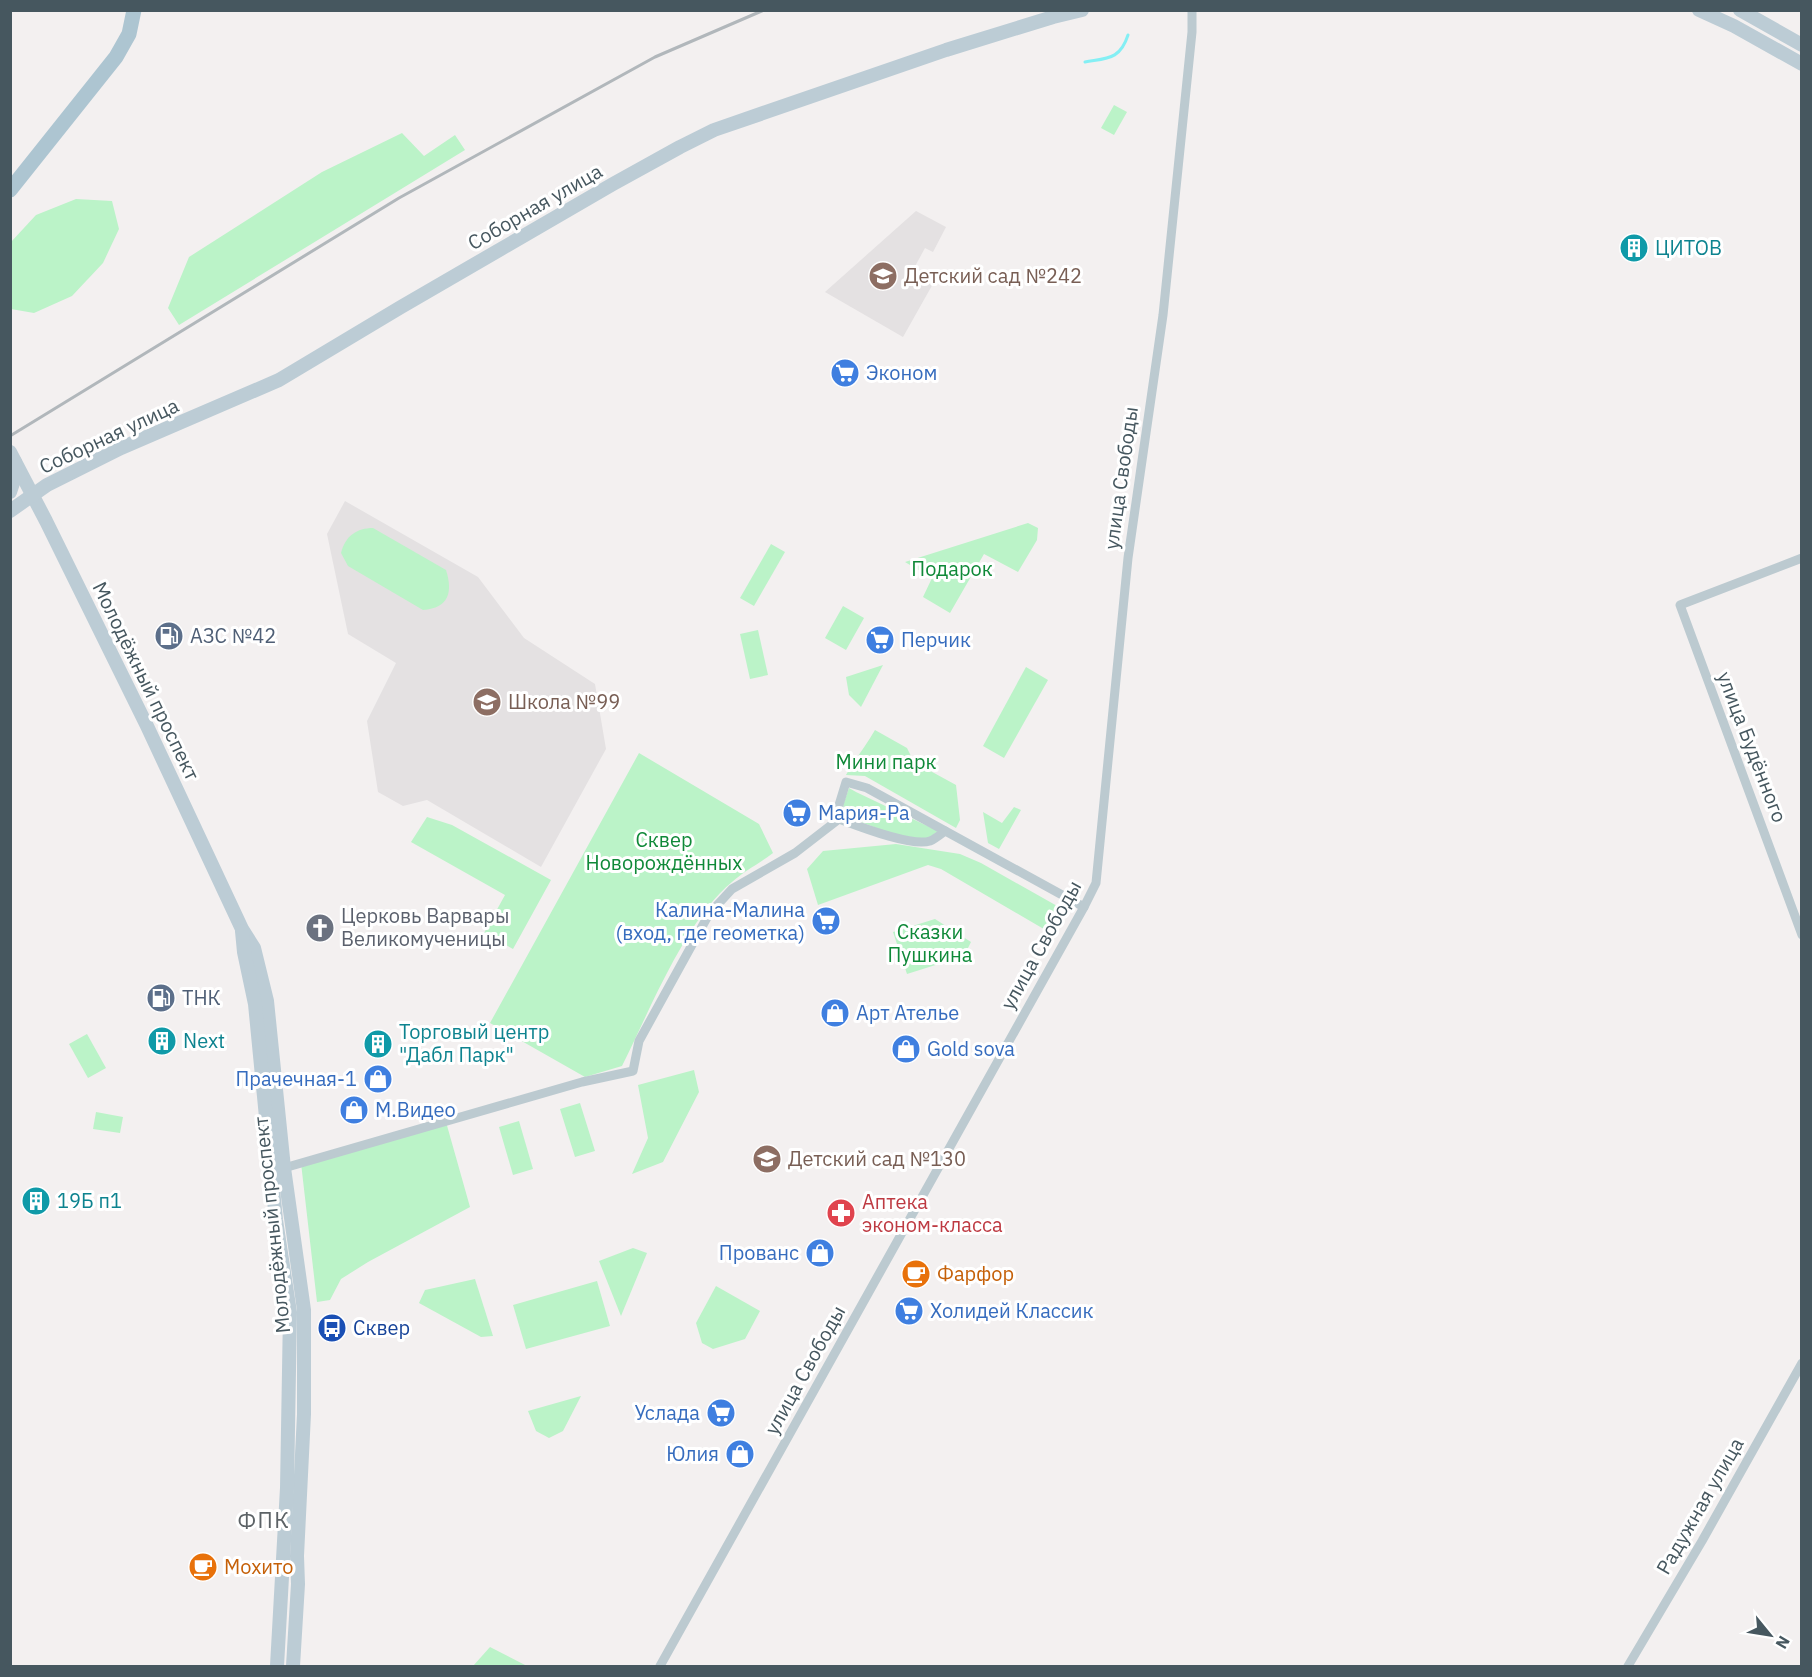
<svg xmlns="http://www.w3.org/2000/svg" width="1812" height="1677" font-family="'IBM Plex Sans',sans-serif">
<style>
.education{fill:#e4e1e2}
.green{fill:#bbf3c8}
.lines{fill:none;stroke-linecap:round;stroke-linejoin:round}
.stream{stroke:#84eff4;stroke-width:3}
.street{stroke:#bccad0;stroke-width:9}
.secondary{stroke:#bcccd5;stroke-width:14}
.primary{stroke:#adc5d1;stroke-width:15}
.rail{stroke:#b1b7bb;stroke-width:3}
.labels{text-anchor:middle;stroke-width:6;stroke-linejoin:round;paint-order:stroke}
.street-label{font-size:20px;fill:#46575f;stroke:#fff}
.culture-label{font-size:20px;fill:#0d838f;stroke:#fff;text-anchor:start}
.education-label{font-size:20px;fill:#785e54;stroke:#fff;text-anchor:start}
.shop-label{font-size:20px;fill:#366cbe;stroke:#fff;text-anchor:start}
.park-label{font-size:20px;fill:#0f8938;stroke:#fff}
.service-label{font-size:20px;fill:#4e5e75;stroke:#fff;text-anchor:start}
.worship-label{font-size:20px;fill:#5b616d;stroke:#fff;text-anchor:start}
.health-label{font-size:20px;fill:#be3a42;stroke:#fff;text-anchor:start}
.food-label{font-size:20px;fill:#c56008;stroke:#fff;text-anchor:start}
.transit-label{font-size:20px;fill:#164399;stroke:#fff;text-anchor:start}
.quarter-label{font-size:22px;letter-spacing:1.5px;fill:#5c6266;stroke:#fff}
</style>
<rect width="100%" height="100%" fill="#f3f0f0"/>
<!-- education -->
<g class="education">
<polygon points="916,211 946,227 933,252 925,248 913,270 934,282 903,337 825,292"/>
<polygon points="345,501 478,577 524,638 595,684 606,749 541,867 427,800 403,806 378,792 367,721 396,663 348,634 327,534"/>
</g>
<!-- green -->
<g class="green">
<polygon points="1114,105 1127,112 1114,135 1101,128"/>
<polygon points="402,133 424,156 455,135 465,150 179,325 168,308 189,257 322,172"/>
<polygon points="76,199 112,201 119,229 103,263 72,296 34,313 11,309 11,242 36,215"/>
<polygon points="1028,523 1038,528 1037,540 1018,572 984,554 950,613 923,597 932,578 905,562"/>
<path d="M 373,528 L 446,570 C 453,592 449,608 423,610 L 348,566 L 341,553 C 345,536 357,528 373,528 Z"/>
<polygon points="771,544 785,552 754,606 740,598"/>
<polygon points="843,606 864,618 846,650 825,638"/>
<polygon points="758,630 768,675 750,679 740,634"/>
<polygon points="883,665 861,707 849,695 846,677"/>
<polygon points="1026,667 1048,680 1004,758 983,746"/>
<path d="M 875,730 L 907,748 L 914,762 L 956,785 L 960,820 L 956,828 L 865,776 L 846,775 C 855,759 866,746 875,730 Z"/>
<path d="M 639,753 L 759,824 L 773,853 C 760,863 744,871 732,882 C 686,919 649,1012 622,1066 L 585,1077 L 490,1023 Z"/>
<path d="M 849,788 L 856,792 L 938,831 C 934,834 930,838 926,838 C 907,842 867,824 848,817 L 843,805 Z"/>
<polygon points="1014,807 1021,810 999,849 988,843 983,812 1002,823"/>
<polygon points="427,817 452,825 551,880 513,949 484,933 505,895 411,842"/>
<polygon points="896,844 960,854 981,863 1066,911 1054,935 941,869 928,865 818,905 807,869 823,851"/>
<polygon points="935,919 971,942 964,956 907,974 893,932"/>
<polygon points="87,1034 106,1068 88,1078 69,1044"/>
<polygon points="694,1070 699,1092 663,1162 632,1174 648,1138 638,1085"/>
<polygon points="580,1103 595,1151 575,1157 560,1109"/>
<polygon points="96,1112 123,1117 120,1133 93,1129"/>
<polygon points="519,1121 533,1169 513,1175 499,1127"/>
<polygon points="446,1122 470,1207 368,1262 341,1279 330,1300 317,1302 301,1163"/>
<polygon points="633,1248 647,1253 621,1316 599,1261"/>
<polygon points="475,1279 493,1336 481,1337 419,1303 425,1290"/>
<polygon points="597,1281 610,1326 526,1349 513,1305"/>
<polygon points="716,1286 760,1311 745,1339 713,1349 702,1343 696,1323"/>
<polygon points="581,1396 563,1431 549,1438 536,1431 528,1411"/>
<polygon points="490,1647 527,1666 473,1666"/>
</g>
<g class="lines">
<!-- stream -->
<path class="stream" d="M 1085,62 C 1107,58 1120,60 1128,35"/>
<!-- street -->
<g class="street">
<polyline points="1802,558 1680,605 1802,935"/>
<polyline points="839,819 839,805 846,782 867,788 1084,907"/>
<path d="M 839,819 C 858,826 911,847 930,841 C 935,839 941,834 945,831"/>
<polyline points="284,1168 582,1082 633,1071 639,1041 709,914 732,889 795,853 839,819"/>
<polyline points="660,1666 1084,907 1096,883 1128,558 1163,315 1192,32 1192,10"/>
<polyline points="1628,1666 1702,1541 1802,1363"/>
</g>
<!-- secondary -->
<g class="secondary">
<polyline points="1699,10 1734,26 1802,64"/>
<polyline points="1740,10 1802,45"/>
<polyline points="10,452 46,521 147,726 242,929 254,948 267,1001 284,1168 304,1310 304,1414 297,1556 298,1584 293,1666"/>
<polyline points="10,492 14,480 15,462"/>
<polyline points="10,511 47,485 121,448 279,380 401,307 613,184 680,147 714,130 946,50 1053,17 1082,10"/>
<polyline points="242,931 244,952 255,1004 276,1220 290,1312 287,1488 277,1666"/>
</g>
<!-- primary -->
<polyline class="primary" points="10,190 116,57 129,34 134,10"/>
<!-- rail -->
<polyline class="rail" points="10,436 399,198 655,57 764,10"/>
</g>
<!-- icons -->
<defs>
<g id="building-disc" transform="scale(1.5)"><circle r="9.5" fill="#0f9aa8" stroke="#fff"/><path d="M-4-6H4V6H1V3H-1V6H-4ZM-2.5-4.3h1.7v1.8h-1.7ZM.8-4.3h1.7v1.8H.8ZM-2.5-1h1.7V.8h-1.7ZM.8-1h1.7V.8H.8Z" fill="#fff"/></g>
<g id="school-disc" transform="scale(1.5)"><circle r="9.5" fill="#8d6e63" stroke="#fff"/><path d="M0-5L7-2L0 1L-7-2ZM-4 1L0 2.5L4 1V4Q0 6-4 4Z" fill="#fff"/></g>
<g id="supermarket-disc" transform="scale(1.5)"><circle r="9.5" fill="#3f7fe0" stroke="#fff"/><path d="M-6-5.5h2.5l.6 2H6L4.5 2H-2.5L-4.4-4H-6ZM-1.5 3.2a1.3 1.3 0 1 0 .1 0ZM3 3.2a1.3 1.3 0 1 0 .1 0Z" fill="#fff"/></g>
<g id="fuel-disc" transform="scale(1.5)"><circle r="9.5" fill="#5c6f8a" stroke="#fff"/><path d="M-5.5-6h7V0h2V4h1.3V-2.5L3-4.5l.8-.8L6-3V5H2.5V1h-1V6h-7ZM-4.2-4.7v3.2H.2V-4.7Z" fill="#fff"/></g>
<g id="church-disc" transform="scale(1.5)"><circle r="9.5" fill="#6b7280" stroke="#fff"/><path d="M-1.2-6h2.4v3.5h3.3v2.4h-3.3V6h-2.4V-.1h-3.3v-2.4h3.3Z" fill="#fff"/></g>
<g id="shop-disc" transform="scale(1.5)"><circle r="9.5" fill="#3f7fe0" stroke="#fff"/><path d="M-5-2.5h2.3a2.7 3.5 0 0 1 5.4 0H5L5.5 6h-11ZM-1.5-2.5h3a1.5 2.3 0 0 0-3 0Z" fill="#fff"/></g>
<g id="pharmacy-disc" transform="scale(1.5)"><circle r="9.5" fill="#e0444e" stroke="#fff"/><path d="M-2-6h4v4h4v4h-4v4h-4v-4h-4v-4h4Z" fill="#fff"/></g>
<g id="cafe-disc" transform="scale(1.5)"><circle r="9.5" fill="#e8710a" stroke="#fff"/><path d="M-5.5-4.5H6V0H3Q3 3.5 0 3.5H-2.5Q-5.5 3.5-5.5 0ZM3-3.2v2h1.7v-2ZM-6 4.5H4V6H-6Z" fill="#fff"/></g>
<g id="bus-disc" transform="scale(1.5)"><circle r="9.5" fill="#1a4fb4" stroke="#fff"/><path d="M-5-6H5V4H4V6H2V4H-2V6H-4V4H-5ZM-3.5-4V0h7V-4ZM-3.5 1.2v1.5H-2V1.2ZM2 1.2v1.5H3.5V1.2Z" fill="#fff"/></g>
</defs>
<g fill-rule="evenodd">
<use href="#building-disc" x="1634" y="248"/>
<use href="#school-disc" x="883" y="276"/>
<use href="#supermarket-disc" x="845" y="373"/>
<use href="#fuel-disc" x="169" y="636"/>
<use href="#supermarket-disc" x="880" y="640"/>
<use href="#school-disc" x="487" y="702"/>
<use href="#supermarket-disc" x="797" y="813"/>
<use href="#supermarket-disc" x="826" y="921"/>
<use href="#church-disc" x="320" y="928"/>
<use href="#fuel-disc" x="161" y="998"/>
<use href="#shop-disc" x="835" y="1013"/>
<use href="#building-disc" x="162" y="1041"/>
<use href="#building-disc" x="378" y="1044"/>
<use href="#shop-disc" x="906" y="1049"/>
<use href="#shop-disc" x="378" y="1079"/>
<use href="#shop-disc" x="354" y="1110"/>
<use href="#school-disc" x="767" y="1159"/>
<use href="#building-disc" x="36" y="1201"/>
<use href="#pharmacy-disc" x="841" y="1213"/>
<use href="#shop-disc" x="820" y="1253"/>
<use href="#cafe-disc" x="916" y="1274"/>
<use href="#supermarket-disc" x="909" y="1311"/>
<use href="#bus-disc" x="332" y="1328"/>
<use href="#supermarket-disc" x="721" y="1413"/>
<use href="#shop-disc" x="740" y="1454"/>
<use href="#cafe-disc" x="203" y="1567"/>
</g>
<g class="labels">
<!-- street labels -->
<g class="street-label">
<text transform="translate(535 207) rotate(-30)" y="7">Соборная улица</text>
<text transform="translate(109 436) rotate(-25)" y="7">Соборная улица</text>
<text transform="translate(1121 478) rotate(-82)" y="7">улица Свободы</text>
<text transform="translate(146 681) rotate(64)" y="7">Молодёжный проспект</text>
<text transform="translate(1752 747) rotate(69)" y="7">улица Будённого</text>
<text transform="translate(1041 945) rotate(-61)" y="7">улица Свободы</text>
<text transform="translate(272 1225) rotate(-96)" y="7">Молодёжный проспект</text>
<text transform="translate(805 1370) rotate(-61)" y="7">улица Свободы</text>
<text transform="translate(1700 1506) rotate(-60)" y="7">Радужная улица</text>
</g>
<!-- culture labels -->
<g class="culture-label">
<text x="1655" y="255">ЦИТОВ</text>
<text x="399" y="1039">Торговый центр<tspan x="399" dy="23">"Дабл Парк"</tspan></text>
<text x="183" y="1048">Next</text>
<text x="57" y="1208">19Б п1</text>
</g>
<!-- education labels -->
<g class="education-label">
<text x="904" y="283">Детский сад №242</text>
<text x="508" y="709">Школа №99</text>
<text x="788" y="1166">Детский сад №130</text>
</g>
<!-- shop labels -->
<g class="shop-label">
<text x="866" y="380">Эконом</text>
<text x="901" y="647">Перчик</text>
<text x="818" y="820">Мария-Ра</text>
<text x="805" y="917" text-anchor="end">Калина-Малина<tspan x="805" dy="23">(вход, где геометка)</tspan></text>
<text x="856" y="1020">Арт Ателье</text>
<text x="927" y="1056">Gold sova</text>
<text x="357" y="1086" text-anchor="end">Прачечная-1</text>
<text x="375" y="1117">М.Видео</text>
<text x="799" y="1260" text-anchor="end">Прованс</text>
<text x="930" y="1318">Холидей Классик</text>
<text x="700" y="1420" text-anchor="end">Услада</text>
<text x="719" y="1461" text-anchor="end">Юлия</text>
</g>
<!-- park labels -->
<g class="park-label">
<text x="952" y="576">Подарок</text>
<text x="886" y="769">Мини парк</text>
<text x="664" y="847">Сквер<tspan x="664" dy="23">Новорождённых</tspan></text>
<text x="930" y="939">Сказки<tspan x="930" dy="23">Пушкина</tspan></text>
</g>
<!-- service labels -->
<g class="service-label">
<text x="190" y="643">АЗС №42</text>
<text x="182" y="1005">ТНК</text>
</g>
<!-- worship labels -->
<g class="worship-label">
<text x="341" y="923">Церковь Варвары<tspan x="341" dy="23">Великомученицы</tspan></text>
</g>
<!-- health labels -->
<g class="health-label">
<text x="862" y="1209">Аптека<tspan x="862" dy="23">эконом-класса</tspan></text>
</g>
<!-- food labels -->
<g class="food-label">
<text x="937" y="1281">Фарфор</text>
<text x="224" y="1574">Мохито</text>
</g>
<!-- transit labels -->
<g class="transit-label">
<text x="353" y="1335">Сквер</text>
</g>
<!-- quarter labels -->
<g class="quarter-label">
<text x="264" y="1528">ФПК</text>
</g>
</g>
<!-- border -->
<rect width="1812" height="1677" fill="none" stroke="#46575f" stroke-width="24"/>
<!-- north arrow -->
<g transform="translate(1770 1635) rotate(120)" stroke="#ffffff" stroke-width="4.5" paint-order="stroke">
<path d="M0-4.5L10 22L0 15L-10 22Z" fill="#46575f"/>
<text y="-9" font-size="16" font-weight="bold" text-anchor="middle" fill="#46575f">N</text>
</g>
</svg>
